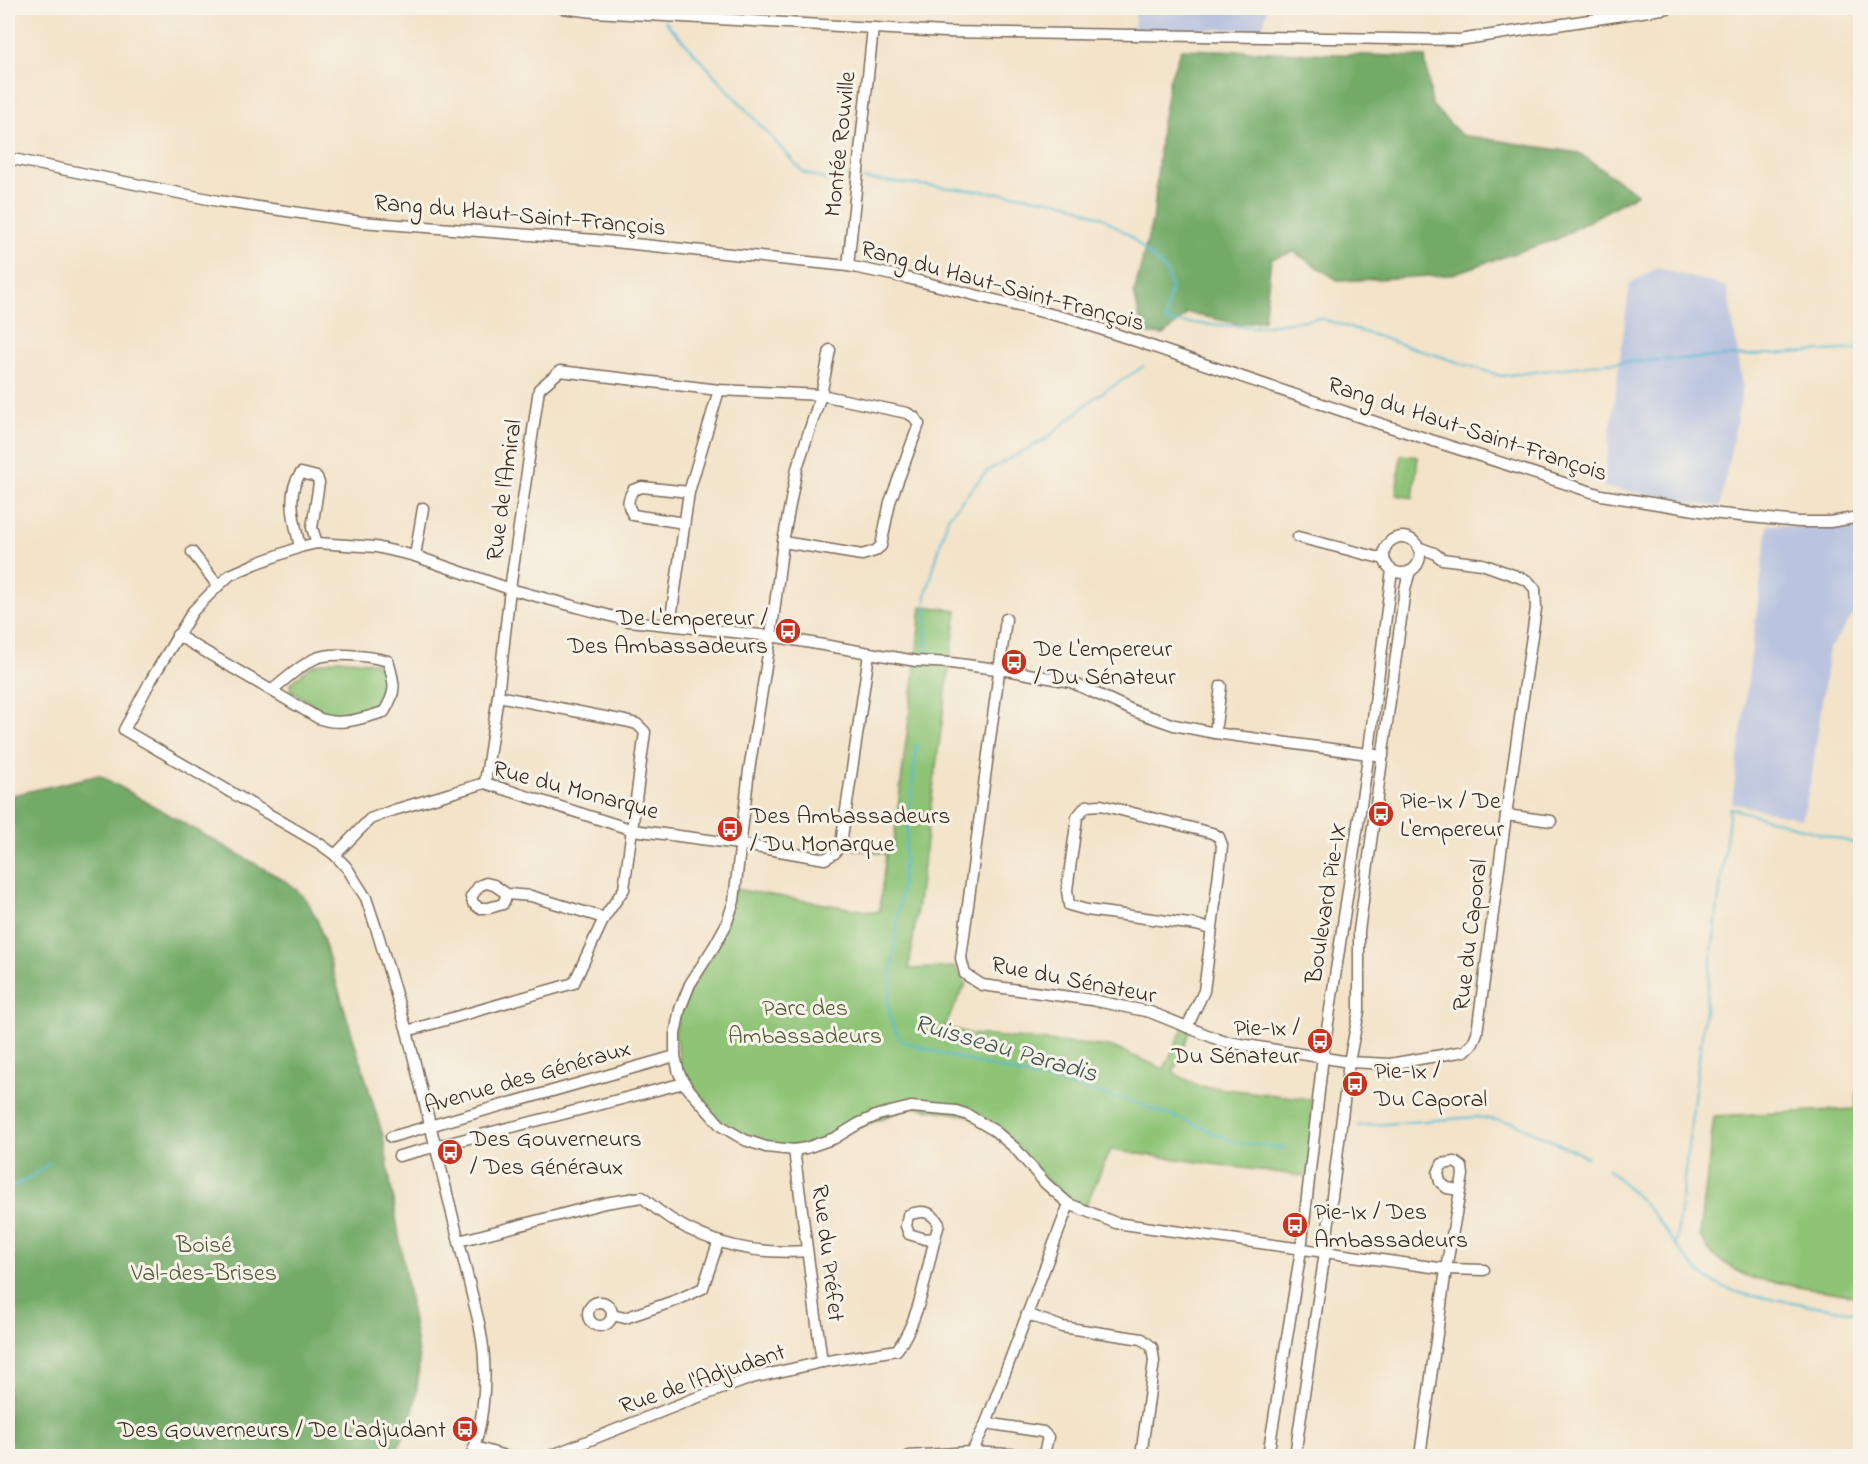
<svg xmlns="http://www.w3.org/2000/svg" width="1868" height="1464" font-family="'Indie Flower',sans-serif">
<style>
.industrial{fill:#bac4de}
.green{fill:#8fc477;stroke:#65774a;stroke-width:1.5}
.forest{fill:#73aa68;stroke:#576a43;stroke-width:1.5}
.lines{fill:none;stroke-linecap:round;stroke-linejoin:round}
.stream{stroke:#54bbd2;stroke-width:2}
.minor-casing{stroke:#7b6b5a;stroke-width:13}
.minor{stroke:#fff;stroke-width:10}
.labels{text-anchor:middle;stroke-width:6;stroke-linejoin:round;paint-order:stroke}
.street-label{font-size:24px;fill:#3b2a1e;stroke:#f7f3e8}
.poi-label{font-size:24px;fill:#3b2a1e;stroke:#f7f3e8;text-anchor:start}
.park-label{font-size:24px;fill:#545839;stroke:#f7f3e8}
.water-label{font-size:26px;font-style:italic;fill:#425654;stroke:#f7f3e8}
</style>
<rect width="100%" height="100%" fill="#f7f3e8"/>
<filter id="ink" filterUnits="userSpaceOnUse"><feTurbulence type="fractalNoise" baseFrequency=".0167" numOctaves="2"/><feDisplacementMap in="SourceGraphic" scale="12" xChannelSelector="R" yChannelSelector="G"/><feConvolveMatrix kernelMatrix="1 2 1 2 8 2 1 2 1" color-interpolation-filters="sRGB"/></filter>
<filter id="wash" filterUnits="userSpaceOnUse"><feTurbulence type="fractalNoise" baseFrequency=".008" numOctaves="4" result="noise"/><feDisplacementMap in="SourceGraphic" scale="24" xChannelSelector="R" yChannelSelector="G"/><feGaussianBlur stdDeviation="1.35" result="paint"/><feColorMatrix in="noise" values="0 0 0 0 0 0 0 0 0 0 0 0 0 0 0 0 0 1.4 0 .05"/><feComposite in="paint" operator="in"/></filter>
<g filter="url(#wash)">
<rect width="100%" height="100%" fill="#f3e3c9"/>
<!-- industrial -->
<g class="industrial">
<polygon points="1135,8 1267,8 1263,29 1134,30"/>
<polygon points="1657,268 1727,287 1743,386 1720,507 1603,487 1630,283"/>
<polygon points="1860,521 1860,606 1829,649 1812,775 1802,819 1732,803 1768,524 1819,528"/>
</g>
<!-- green -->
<g class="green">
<polygon points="1401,455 1418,457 1413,498 1396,495"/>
<polygon points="921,606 957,610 909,969 955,967 966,984 944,1027 971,1034 1112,1047 1164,1069 1184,1026 1191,1029 1173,1073 1199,1086 1318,1100 1310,1177 1110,1150 1084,1210 1069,1204 1015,1148 968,1115 911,1107 806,1148 766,1147 721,1126 684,1083 675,1034 680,1009 715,945 735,889 873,912 879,911 886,854 844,848 845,842 887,848 894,840 916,661"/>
<polygon points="338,659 378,663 386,666 389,672 384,701 378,708 334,718 291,691 290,684 311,666"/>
<polygon points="1860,1072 1860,1297 1747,1277 1712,1255 1700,1236 1714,1116 1855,1109"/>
</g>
<!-- forest -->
<g class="forest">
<polygon points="1181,49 1425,57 1432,105 1461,135 1579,153 1637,194 1557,239 1449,275 1339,281 1294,252 1271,259 1264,320 1239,324 1188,313 1164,335 1143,333 1134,293 1154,213 1161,128 1170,78"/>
<path d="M 99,775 L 289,883 L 307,900 L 318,922 L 383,1136 L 419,1360 C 418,1400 413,1422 393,1456 L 8,1456 L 8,796 Z"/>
</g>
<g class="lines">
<!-- stream -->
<g class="stream">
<polyline points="665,21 803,172 826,180 848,176"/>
<polyline points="863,179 1018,195 1068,203 1103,218 1129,235 1167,272 1171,288 1165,322 1253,327 1320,318 1501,376 1606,363 1860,349"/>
<polyline points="926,653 926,595 948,517 987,471 1046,439 1094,398 1144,366"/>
<polyline points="917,743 888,1004 892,1025 902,1041 940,1053 999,1069 1130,1101 1189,1122 1235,1142 1284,1148"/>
<polyline points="1358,1126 1477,1117 1514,1123 1587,1157"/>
<path d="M 1607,1169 C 1624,1183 1640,1198 1654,1215 C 1670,1236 1686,1264 1708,1279 C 1720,1287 1733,1291 1747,1295 L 1860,1313"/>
<polyline points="8,1189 33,1176 50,1163"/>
<polyline points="1676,1244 1730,808 1860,845"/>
</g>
</g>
</g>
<g filter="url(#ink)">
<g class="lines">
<!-- minor casing -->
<g class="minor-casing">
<g id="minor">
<polyline points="562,8 594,12 945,32 1459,40 1668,8"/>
<polyline points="8,158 218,201 361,222 595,240 848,266 907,278 1074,320 1384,425 1601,495 1720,514 1799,522 1830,522 1860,517"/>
<polyline points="848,266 873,28"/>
<polyline points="830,350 821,395 797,468 783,542 771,636 749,770 734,901 726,925 715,945 690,984 680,1009 675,1034 675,1056 679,1073 687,1087 721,1126 745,1140 766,1147 794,1150 806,1148 835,1138 858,1124 878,1115 911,1107 956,1111 968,1115 995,1131 1015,1148 1045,1183 1069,1204 1116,1223 1446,1269 1484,1270"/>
<path d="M 684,523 L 633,515 C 627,505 627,500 633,490 L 642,487 L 689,492"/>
<polyline points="1298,537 1384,559"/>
<circle cx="1402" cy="555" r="18"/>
<path d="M 300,547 C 295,524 285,493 301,473 L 317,477 L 319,483 L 312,528 L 317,543"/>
<polyline points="192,552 218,586"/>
<polyline points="415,556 423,508"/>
<polyline points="1006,619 961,958 965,974 982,985 1092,1000 1150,1012 1222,1041 1349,1062 1390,1064 1465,1051 1473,1043 1477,1033 1506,815 1536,608 1535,589 1528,581 1516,576 1482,564 1442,559 1434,553 1418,547"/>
<polyline points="670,625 689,492 719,390"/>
<path d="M 177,635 L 318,718 C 340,727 362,718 384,712 C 397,691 395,684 388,661 C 370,656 330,651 314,659 C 298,667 285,680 272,690"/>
<polyline points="1215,733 1221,686"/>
<polyline points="485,783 498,696 510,589 539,389 560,371 719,390 821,395 907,413 914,417 919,424 890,502 881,546 875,551 862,555 783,542"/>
<polyline points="1506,815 1551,821"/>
<polyline points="335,855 370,819 394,810 485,783 633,830 739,844 825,859 835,853 841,844 869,654"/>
<polyline points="507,894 503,904 489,908 479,908 473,903 471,897 479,886 486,883 494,885 507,894 531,896 604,918"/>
<polyline points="1187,1027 1204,991 1221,856 1222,845 1219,837 1212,833 1101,805 1086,806 1077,817 1067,890 1069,905 1087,910 1196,925 1211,929"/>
<polyline points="407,1031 574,983 604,918 624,889 645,732 637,724 625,721 498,696"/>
<polyline points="391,1137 675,1056"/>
<polyline points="794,1150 822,1362"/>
<polyline points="399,1156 684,1083"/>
<path d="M 459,1241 L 605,1203 L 642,1197 C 689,1239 744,1256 807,1251"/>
<circle cx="600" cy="1314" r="12"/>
<polyline points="1027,1314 1062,1327 1142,1339 1152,1347 1154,1361 1141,1456"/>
<polyline points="612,1315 625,1318 677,1300 703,1288 718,1243"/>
<polyline points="475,1447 505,1456"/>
<path d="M 471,1456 C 482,1430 486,1388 484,1360 C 484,1348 481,1335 479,1323 L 407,1031 L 377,931 L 366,898 L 347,868 L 335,855 L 320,844 L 124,730 L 151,680 L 193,611 L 218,586 L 230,575 L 255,564 L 300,547 L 317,543 L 376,547 L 415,556 L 510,589 L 629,621 L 771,636 L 916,661 L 951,663 L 1012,671 L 1071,682 L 1134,711 L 1174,725 L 1215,733 L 1383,756"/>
<path d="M 550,1456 L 693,1399 L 752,1378 L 822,1362 L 897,1350 C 923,1314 926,1266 939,1224 C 931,1210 922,1210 908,1215 L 906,1226 L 909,1234 L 925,1239 L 934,1238"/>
<polyline points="909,1456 971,1452 1040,1456 1044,1454 1048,1437 1043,1432 986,1423"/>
<polyline points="970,1456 986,1423 1069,1204"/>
<polyline points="1268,1456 1301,1250 1323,1056 1367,765 1392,570"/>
<polyline points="1295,1456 1325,1252 1349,1062 1359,1011 1359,931 1405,589 1410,571"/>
<polyline points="1420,1456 1446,1269 1463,1175 1462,1167 1455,1162 1442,1164 1438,1173 1440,1182 1447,1188 1459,1190"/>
</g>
</g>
<!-- minor -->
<use href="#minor" class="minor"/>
</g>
</g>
<!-- icons -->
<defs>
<g id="bus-disc" transform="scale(1.35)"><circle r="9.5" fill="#c8321e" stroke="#f7f3e8"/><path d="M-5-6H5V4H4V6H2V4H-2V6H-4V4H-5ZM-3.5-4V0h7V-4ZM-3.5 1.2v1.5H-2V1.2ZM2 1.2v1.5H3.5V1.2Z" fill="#fff"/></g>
</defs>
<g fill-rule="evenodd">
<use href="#bus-disc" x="788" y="631"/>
<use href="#bus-disc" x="1014" y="662"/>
<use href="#bus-disc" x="1381" y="814"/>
<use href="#bus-disc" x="730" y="829"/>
<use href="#bus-disc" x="1320" y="1041"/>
<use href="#bus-disc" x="1355" y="1084"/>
<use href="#bus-disc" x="450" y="1152"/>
<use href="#bus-disc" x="1295" y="1225"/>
<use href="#bus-disc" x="465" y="1429"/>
</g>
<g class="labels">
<!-- street labels -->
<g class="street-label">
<text transform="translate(839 144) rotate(-84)" y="8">Montée Rouville</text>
<text transform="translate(520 214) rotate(5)" y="8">Rang du Haut-Saint-François</text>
<text transform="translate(1003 285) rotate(15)" y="8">Rang du Haut-Saint-François</text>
<text transform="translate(1468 428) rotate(18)" y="8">Rang du Haut-Saint-François</text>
<text transform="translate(503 490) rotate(-82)" y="8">Rue de l'Amiral</text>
<text transform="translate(576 789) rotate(15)" y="8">Rue du Monarque</text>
<text transform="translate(1325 903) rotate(-81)" y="8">Boulevard Pie-IX</text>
<text transform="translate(1469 935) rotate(-83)" y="8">Rue du Caporal</text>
<text transform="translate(1074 979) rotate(11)" y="8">Rue du Sénateur</text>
<text transform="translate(527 1076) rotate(-16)" y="8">Avenue des Généraux</text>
<text transform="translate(829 1253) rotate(83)" y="8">Rue du Préfet</text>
<text transform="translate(702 1378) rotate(-19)" y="8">Rue de l'Adjudant</text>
</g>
<!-- poi labels -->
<g class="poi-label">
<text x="768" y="625" text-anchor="end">De L'empereur /<tspan x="768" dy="28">Des Ambassadeurs</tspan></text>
<text x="1034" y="656">De L'empereur<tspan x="1034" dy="28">/ Du Sénateur</tspan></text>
<text x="1400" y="808">Pie-Ix / De<tspan x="1400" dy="28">L'empereur</tspan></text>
<text x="750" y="823">Des Ambassadeurs<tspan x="750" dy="28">/ Du Monarque</tspan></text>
<text x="1300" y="1035" text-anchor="end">Pie-Ix /<tspan x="1300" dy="28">Du Sénateur</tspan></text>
<text x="1374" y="1078">Pie-Ix /<tspan x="1374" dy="28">Du Caporal</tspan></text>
<text x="470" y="1146">Des Gouverneurs<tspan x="470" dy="28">/ Des Généraux</tspan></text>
<text x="1314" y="1219">Pie-Ix / Des<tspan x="1314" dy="28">Ambassadeurs</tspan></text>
<text x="446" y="1437" text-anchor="end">Des Gouverneurs / De L'adjudant</text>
</g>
<!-- park labels -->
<g class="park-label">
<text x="805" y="1015">Parc des<tspan x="805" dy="28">Ambassadeurs</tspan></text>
<text x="204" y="1252">Boisé<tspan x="204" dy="28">Val-des-Brises</tspan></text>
</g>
<!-- water labels -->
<g class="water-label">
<text transform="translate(1006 1047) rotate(16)" y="9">Ruisseau Paradis</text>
</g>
</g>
<!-- margin -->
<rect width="1868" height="1464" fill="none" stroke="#f7f3e8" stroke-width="30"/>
</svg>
